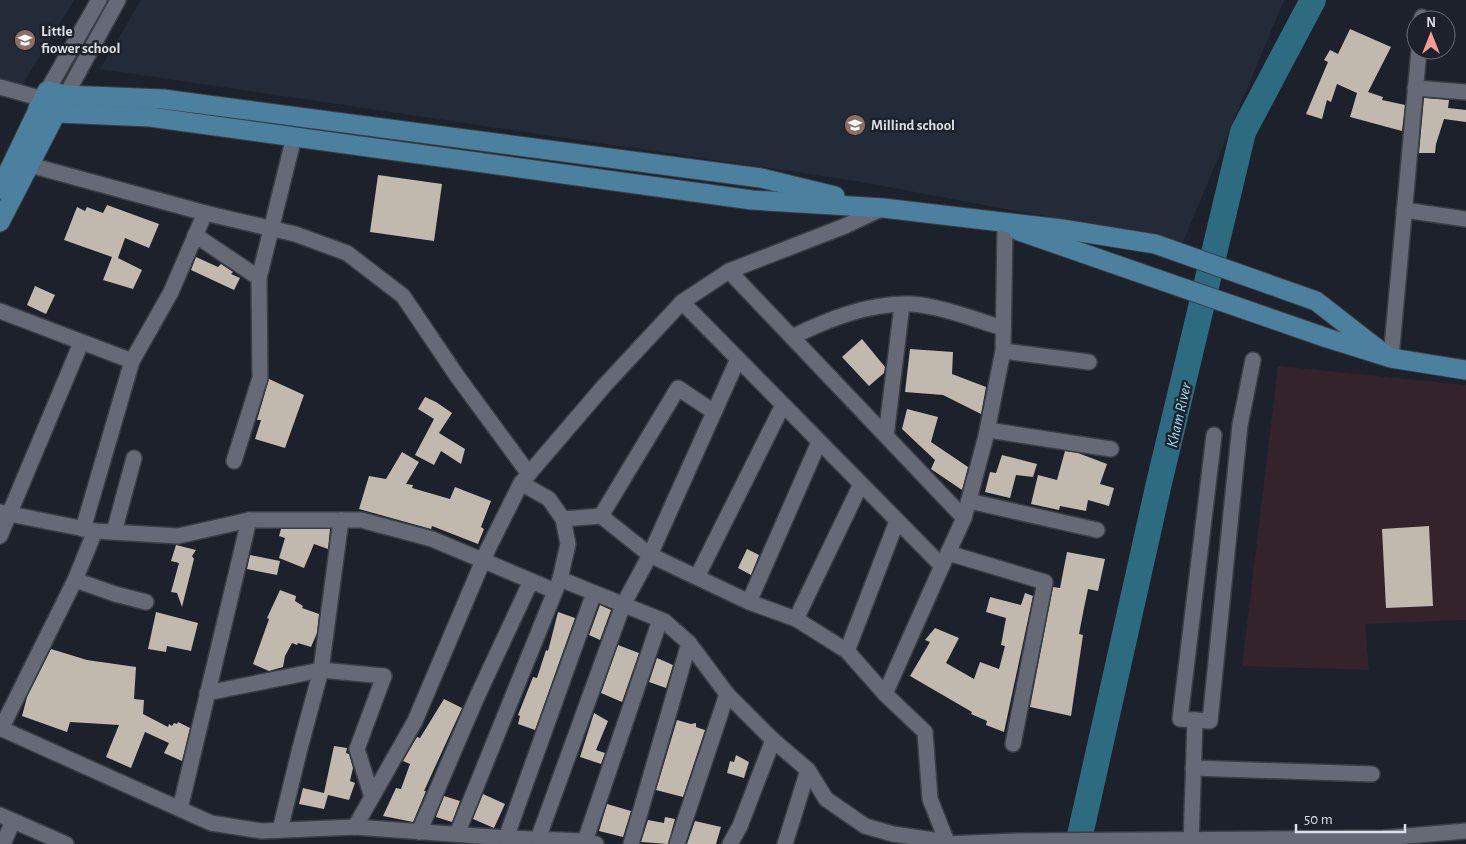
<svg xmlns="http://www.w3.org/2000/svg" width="1466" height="844" font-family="'Alegreya Sans',sans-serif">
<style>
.built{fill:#232b39}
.industrial{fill:#34232b}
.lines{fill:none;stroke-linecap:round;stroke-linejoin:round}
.river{stroke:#2d6b81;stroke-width:26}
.building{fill:#c1b9ad}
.minor-casing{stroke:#3a3e45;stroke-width:18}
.major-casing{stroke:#3a3e45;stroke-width:21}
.minor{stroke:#656a76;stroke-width:15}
.major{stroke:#4b809f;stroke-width:19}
.labels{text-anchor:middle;stroke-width:5;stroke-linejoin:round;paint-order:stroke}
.poi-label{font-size:15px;font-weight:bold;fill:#dbdfe5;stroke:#1d212b;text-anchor:start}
.water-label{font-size:16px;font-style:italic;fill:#97dffb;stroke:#1d212b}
</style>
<rect width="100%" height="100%" fill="#1d212b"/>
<!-- built -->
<g class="built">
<polygon points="0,0 74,0 21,87 0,80"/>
<polygon points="141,0 1284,0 1183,242 856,181 100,69"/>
</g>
<!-- industrial -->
<polygon class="industrial" points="1278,366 1466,385 1466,620 1365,624 1369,670 1242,666"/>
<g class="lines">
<!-- river -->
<polyline class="river" points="1078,844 1159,483 1243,132 1313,0"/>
</g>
<!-- building -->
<g class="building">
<polygon points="1350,29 1391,47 1368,92 1383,97 1382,100 1405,105 1402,131 1350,117 1357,93 1337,84 1331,102 1327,100 1322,119 1306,114 1328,62 1324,60 1330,50 1338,54"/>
<polygon points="1424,98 1449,100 1448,108 1466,110 1466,122 1444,119 1436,144 1435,153 1419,153"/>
<polygon points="378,175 442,184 434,241 370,232"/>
<polygon points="107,205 159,224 149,248 125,238 118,258 142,270 133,289 103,280 112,257 64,240 77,207 85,211 87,207 103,213"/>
<polygon points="196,257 218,267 221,264 233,272 231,274 240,278 234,290 191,270"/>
<polygon points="35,286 55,295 46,314 27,305"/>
<polygon points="862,339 885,367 884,373 869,386 842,357"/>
<polygon points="910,349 953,352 952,374 986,387 981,414 943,395 905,392"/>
<polygon points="269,379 304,395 285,448 255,439 261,420 257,420"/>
<polygon points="425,397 436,402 452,413 439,433 465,449 461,464 441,451 434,465 415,455 434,419 418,409"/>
<polygon points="907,409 938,417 931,442 968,467 962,490 931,469 935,460 902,429"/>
<polygon points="1065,451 1078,453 1107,464 1100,484 1114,488 1109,506 1088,500 1086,511 1060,506 1059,510 1031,504 1038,475 1057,480"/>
<polygon points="402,452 419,462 406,484 413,485 412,488 450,499 455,487 491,501 481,527 484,529 478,544 432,526 431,529 359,509 369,476 386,479"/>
<polygon points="1002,455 1037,464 1033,477 1016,475 1010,498 985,492 990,472 996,473"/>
<polygon points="1429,526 1433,606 1386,608 1382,529"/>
<polygon points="281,529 330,529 328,549 314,544 304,568 279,558 285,538 279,536"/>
<polygon points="176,545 196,550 192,556 194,559 182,607 177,593 171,592 179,563 171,561"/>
<polygon points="747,549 759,555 751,575 738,568"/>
<polygon points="1067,552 1105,559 1098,591 1088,589 1084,608 1079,634 1083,635 1071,716 1030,707 1053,587 1060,588"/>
<polygon points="250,555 280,561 277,575 247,569"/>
<polygon points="280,590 296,596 295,601 303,606 302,608 319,614 317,633 311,647 298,643 297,645 292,643 285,656 283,667 269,671 253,664 269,619 267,618"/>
<polygon points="1025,593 1033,596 1004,732 986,725 987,721 971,714 972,712 910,676 930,642 925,640 935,628 959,638 946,663 974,679 980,662 999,669 1005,646 1001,645 1006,618 986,612 990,597 1021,605"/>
<polygon points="600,605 611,610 600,640 589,635"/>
<polygon points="156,612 198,623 191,651 167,646 166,652 148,649"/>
<polygon points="558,612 575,618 535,730 518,724 520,716 518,715 533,677 537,678 546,650 548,651"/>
<polygon points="618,645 639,653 622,702 601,693"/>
<polygon points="51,649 87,660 136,667 134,699 144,700 143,714 168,727 169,724 172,726 174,723 177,724 178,722 190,728 182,761 164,753 169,743 145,732 131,768 106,757 119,725 70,722 67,732 22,716 27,697"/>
<polygon points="657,658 673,665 666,688 649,682"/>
<polygon points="444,699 462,708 424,791 426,791 413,822 383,816 396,788 401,789 410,764 403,761 417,737 420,738"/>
<polygon points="594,713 608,721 596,750 605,753 601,764 580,757"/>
<polygon points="677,720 691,724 696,723 696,727 705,730 683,797 656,790"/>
<polygon points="334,746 347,748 346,753 349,754 353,768 350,781 355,783 349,800 328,795 324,809 299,804 303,788 324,793"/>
<polygon points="736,755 749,762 744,778 727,773 730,761 734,762"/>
<polygon points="483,794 505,804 494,828 473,819"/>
<polygon points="444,796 460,801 452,822 436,817"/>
<polygon points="607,804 631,811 623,837 599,831"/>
<polygon points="665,817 675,819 668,844 641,842 648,820 664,823"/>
<polygon points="695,821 721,827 716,844 687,844"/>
</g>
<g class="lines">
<!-- minor casing -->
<g class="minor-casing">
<g id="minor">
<polyline points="1421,20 1422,17"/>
<polyline points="0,87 43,99"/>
<polyline points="1415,88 1466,92"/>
<polyline points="47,91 99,0"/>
<polyline points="66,95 118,0"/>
<polyline points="30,165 205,213 295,234 347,253 403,296 457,376 529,474"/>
<polyline points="1404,210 1466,219"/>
<polyline points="195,235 259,278"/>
<polyline points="729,271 964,518"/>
<polyline points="682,302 942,566 885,694 925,732 930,799 947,842"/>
<polyline points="0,311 132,361"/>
<path d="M 792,337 C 829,319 868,303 910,304 C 938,305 976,320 1003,328"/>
<polyline points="1003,351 1089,362"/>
<polyline points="1391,358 1419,50"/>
<polyline points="988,430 1111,449"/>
<polyline points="1214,435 1180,719 1210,721 1240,425 1253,360"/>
<polyline points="886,436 902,305"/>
<polyline points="234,461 260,378 259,278 294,137"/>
<polyline points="969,501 1097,530"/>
<polyline points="0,512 95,531 178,536 249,520 361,520 432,539 555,591"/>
<polyline points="601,516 678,388 714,412"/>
<polyline points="563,519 601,516 650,555 749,602 796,619 847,651 885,694"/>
<polyline points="83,529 132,361 171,292 205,213"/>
<polyline points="95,531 75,580 115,594 146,602"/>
<polyline points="114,532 134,458"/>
<polyline points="0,536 81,343"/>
<polyline points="948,553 1045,582 1013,744"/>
<polyline points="942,566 964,518 986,436 1003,351 1005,227"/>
<polyline points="697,577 783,405"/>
<polyline points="560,579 664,621 689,643 727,694 773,740 808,770 785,844"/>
<polyline points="749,602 819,442"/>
<polyline points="796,619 861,484"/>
<polyline points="847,651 897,521"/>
<polyline points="207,693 321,670 384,676 357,749 372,797"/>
<polyline points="0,728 211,823 262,831 355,827 506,838 585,841 596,844"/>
<polyline points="1,729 75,580"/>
<polyline points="1193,768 1372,774"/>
<polyline points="808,770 826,799 865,826 893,834 947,842"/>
<polyline points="180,809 249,520"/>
<polyline points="0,815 66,844"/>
<polyline points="355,827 415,721 488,549 521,483 604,386 682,302 729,271 845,226 883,208"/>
<polyline points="280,830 300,748 321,670 341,520"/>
<polyline points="419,832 476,699 531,581"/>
<polyline points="457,834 560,579 568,544 563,519 549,499 521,483"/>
<polyline points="506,838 594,593"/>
<polyline points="538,839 623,605 650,555 738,359"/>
<polyline points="585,841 660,620"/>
<polyline points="3,844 13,821"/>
<polyline points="631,844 689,643"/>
<polyline points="677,844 727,694"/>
<polyline points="730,844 740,826 773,740"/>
<polyline points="946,844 1016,841 1383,838 1466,831"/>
<polyline points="1191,844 1195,720"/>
</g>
</g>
<!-- major casing -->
<g class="major-casing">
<g id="major">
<polyline points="38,108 57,113 150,117 752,200 883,208 1062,229 1155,244 1316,301 1388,357"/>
<polyline points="0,189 47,91 66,95 163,99 761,178 835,196"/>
<polyline points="0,222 62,102"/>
<polyline points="1019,231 1327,338 1391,358 1466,370"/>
</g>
</g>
<!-- minor -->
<use href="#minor" class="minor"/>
<!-- major -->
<use href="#major" class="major"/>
</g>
<!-- icons -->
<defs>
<g id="school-disc" transform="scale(1.125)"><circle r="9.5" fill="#8d6e63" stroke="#1d212b"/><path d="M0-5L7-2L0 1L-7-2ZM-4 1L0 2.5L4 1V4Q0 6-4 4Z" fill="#fff"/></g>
<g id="university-disc" transform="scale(1.125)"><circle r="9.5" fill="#8d6e63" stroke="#1d212b"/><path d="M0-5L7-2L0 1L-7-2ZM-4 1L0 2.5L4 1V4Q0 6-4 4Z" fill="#fff"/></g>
</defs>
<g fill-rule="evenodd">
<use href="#school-disc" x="25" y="40"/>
<use href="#university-disc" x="855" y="125"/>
</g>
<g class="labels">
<!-- poi labels -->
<g class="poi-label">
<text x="41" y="36">Little<tspan x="41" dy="17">fiower school</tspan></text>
<text x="871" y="130">Millind school</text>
</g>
<!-- water labels -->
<g class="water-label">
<text transform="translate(1178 415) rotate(-77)" y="6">Kham River</text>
</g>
</g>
<!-- north arrow -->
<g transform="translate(1431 35)"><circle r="24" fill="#1d212b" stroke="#696d75"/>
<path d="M0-4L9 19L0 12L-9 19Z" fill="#f59c94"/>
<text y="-8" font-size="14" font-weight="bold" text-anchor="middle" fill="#dbdfe5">N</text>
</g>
<!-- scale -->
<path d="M1296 824v8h109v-8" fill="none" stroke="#dbdfe5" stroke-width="2.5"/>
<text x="1304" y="824" font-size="15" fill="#dbdfe5" stroke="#1d212b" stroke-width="4" paint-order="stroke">50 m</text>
</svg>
